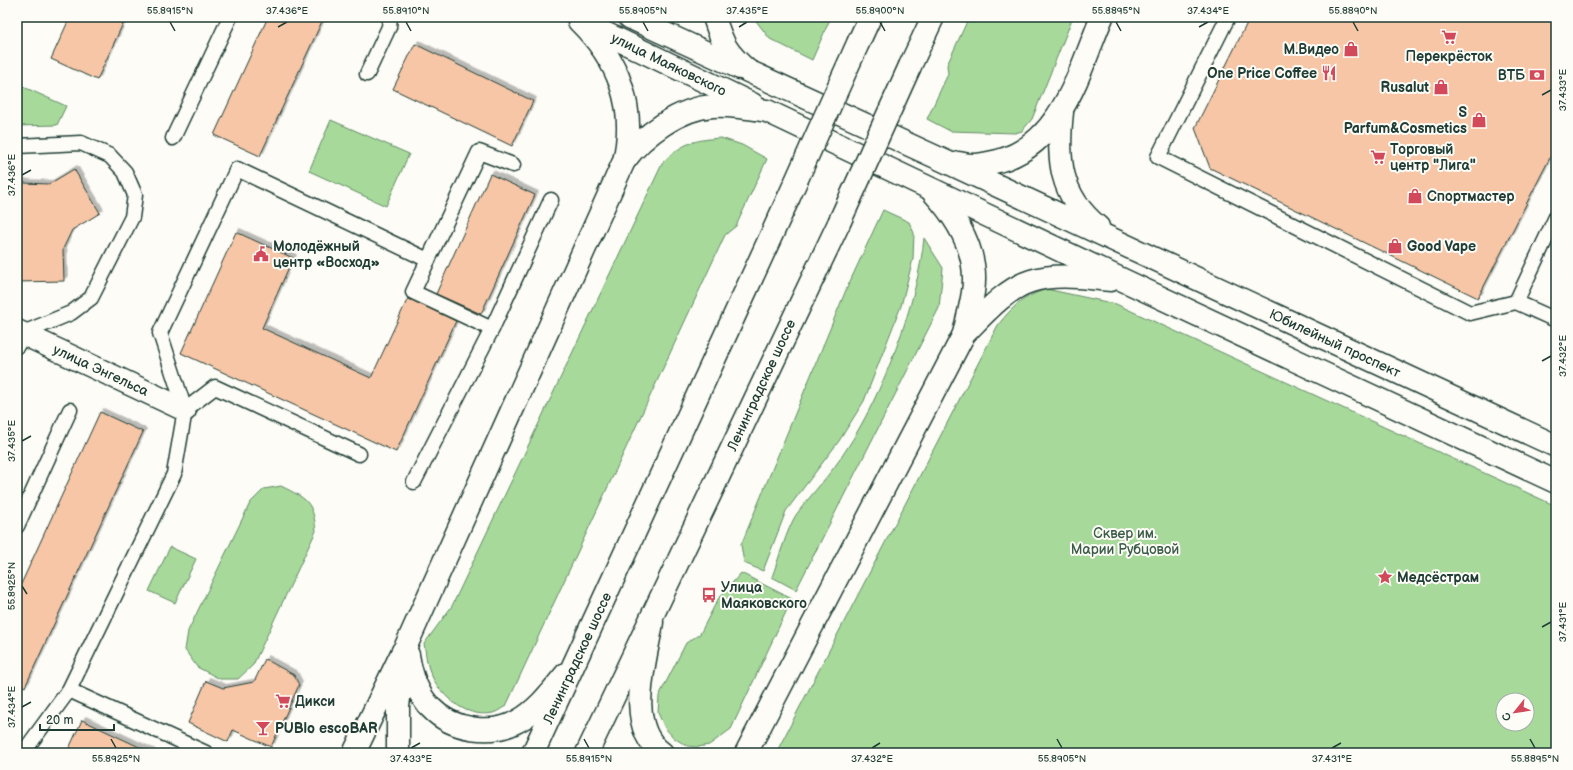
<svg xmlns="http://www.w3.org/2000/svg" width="1573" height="770" font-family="'Balsamiq Sans',sans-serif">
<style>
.green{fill:#a7d99a;stroke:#638b67;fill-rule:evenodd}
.building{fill:#f7c6a6;stroke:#1f3d34;filter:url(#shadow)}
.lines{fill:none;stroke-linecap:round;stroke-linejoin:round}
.service-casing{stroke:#1f3d34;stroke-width:17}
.minor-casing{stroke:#1f3d34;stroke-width:25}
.tertiary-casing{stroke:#1f3d34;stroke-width:25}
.secondary-casing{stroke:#1f3d34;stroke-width:25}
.trunk-casing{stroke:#1f3d34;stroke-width:25}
.service{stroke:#fdfcf7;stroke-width:14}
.minor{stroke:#fdfcf7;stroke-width:22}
.tertiary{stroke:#fdfcf7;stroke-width:22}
.secondary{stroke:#fdfcf7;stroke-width:22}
.trunk{stroke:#fdfcf7;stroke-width:22}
.trunk-bridge-casing{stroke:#1f3d34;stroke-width:25;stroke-linecap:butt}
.trunk-bridge{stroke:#fdfcf7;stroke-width:22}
.ticks{fill:none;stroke:#1f3d34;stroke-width:1.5}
.labels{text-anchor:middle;stroke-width:4;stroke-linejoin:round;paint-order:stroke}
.poi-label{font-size:14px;font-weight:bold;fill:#1f3d34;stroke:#fdfcf7;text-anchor:start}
.street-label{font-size:14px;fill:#1f3d34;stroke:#fdfcf7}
.park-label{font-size:14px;fill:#3a5c48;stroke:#fdfcf7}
.neatline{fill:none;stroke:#1f3d34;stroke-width:1.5}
.ticks-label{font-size:10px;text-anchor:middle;fill:#1f3d34}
</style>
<defs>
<filter id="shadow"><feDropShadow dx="3.5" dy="-3.5" stdDeviation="0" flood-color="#0004"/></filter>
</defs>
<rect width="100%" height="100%" fill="#fdfcf7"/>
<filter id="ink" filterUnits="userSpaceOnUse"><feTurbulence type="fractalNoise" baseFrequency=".025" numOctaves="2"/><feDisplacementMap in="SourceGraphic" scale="8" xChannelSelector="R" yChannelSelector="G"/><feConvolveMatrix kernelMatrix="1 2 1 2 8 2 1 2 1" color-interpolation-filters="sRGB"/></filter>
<g filter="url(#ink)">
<!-- green -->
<g class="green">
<polygon points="753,17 831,17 812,60 770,39"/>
<polygon points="969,17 1073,17 1032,119 1022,131 1015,133 950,131 927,119 948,74 947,65"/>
<polygon points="17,84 66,106 57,125 17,126"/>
<polygon points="331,120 409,154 386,206 309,171"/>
<path d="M 721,138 L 742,145 L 767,159 L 736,226 L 725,235 L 506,706 C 502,708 497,712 493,713 C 464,719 437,693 429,669 C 426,661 426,652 424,644 L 452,606 L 663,162 C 683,143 693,140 721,138 Z"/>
<polygon points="883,210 909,222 914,233 913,259 901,306 864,401 839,441 786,511 763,571 744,563 741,545 846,290"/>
<path d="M 924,238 L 943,268 L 939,308 L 796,590 L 772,577 C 778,561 787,529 796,515 C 812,493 832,473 846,450 C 882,396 918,302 924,238 Z"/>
<path d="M 1046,289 L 1116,304 L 1556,506 L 1556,753 L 776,753 L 998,325 C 1013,306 1023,297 1046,289 ZM 1503,700 L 1527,700 L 1527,724 L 1503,724 Z"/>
<path d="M 281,486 C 307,499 313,501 316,531 L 253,665 L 238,679 L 220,679 L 197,667 L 185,650 L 188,631 L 250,503 L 264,489 Z"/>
<polygon points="170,547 196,559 175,603 149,591"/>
<polygon points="741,573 792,599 731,729 709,745 698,747 687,746 674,738 665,728 658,713 659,696 686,643 700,634 718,599"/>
</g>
<!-- building -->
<g class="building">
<polygon points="70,17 126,17 97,80 51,59"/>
<polygon points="268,17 324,17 260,156 214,135"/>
<polygon points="1250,17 1556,17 1556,146 1478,298 1210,168 1195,128"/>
<polygon points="415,44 533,101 512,146 393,89"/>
<polygon points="74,169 100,213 72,230 63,249 64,281 17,282 17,180 24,183 49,184"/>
<polygon points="490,174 535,195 481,314 436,294"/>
<polygon points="236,232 293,258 262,328 371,378 408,298 456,321 396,452 181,353"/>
<polygon points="100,412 143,432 25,687 17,683 17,593"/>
<polygon points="265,659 294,675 299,685 271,747 233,730 228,742 188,723 206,681 223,688 254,682"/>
<polygon points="82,720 152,753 67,753"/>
</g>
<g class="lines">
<!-- service casing -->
<g class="service-casing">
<g id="service">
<polyline points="1228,17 1158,157 1470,313 1516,302 1556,320"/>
<polyline points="367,74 389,27 390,17"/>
<polyline points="173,138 230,17"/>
<polyline points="17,146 81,143 110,156 125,172 135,195 132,217 91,298 71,313 23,333 17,346"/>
<polyline points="1516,302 1556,217"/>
<polyline points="492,329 413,292 479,152 513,165"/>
<polyline points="185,410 215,387 359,454"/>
<polyline points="414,482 492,329 551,200"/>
<polyline points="17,526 70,410"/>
<polyline points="69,690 206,753"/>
<polyline points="23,753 69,690 174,474 185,410 160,333 237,169 428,260"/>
</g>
</g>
<!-- minor casing -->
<g class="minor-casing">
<polyline id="minor" points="17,331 185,410"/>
</g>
<!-- tertiary casing -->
<g class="tertiary-casing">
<polyline id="tertiary" points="354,753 403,651"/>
</g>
<!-- secondary casing -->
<g class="secondary-casing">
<g id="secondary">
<polyline points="629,17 740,68"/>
<path d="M 714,17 C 723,45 726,52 748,71 L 938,158 L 1556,446"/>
<polyline points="588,25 752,104"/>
<path d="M 1062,112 C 1057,158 1059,195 1098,227"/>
<path d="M 624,161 C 643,135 680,108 713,106 C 731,105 749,108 767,111 L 1123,280 L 1556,482"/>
<path d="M 959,163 C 972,167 985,164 998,161 C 1062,144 1079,71 1102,17"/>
<path d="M 964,334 C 983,315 1005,289 1031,281 C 1056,273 1086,278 1111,280"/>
<path d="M 652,622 C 646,661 624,726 662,753"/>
<path d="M 408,655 C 411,674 417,694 431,708 C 452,730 492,736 518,721 C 537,711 552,691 566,674"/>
<path d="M 398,753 L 398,706 L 406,646 L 624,161 C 637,107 618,59 579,21"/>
<path d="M 746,753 L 964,334 C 967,320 971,306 973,292 C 979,254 958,219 933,192"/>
</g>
</g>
<!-- trunk casing -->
<g class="trunk-casing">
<g id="trunk">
<polyline points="859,41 870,17"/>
<polyline points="910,66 933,17"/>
<polyline points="533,753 788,199"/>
<polyline points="587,753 839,223"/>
</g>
</g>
<!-- service -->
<use href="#service" class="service"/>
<!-- minor -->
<use href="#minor" class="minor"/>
<!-- tertiary -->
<use href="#tertiary" class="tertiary"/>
<!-- secondary -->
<use href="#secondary" class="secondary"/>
<!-- trunk -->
<use href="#trunk" class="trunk"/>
<!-- trunk-bridge casing -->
<g class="trunk-bridge-casing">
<g id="trunk-bridge">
<polyline points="788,199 859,41"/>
<polyline points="839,223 910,66"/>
</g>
</g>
<!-- trunk-bridge -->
<use href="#trunk-bridge" class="trunk-bridge"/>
</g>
</g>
<!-- ticks -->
<path class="ticks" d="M 170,22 L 175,31M 406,22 L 411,31M 643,22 L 648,31M 880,22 L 885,31M 1116,22 L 1121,31M 1353,22 L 1358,31M 278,27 L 287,22M 739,27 L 747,22M 1199,27 L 1208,22M 1542,95 L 1551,90M 22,175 L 31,170M 1542,361 L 1551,356M 22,441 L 31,436M 22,586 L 27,594M 1542,627 L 1551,622M 22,707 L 31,702M 111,739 L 116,748M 584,739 L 589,748M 1057,739 L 1062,748M 1530,739 L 1535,748M 411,748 L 420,743M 872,748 L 880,743M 1332,748 L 1341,743"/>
<!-- icons -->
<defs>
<g id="supermarket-bare" transform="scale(1.2)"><path d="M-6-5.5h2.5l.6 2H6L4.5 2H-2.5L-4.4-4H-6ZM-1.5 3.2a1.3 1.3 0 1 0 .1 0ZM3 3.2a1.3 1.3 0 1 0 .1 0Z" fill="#d1495b" stroke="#fdfcf7" stroke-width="2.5" paint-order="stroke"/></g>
<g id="shop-bare" transform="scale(1.2)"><path d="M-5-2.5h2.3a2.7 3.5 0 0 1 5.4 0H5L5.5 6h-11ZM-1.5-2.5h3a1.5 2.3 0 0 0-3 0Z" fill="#d1495b" stroke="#fdfcf7" stroke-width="2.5" paint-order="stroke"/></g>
<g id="restaurant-bare" transform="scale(1.2)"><path d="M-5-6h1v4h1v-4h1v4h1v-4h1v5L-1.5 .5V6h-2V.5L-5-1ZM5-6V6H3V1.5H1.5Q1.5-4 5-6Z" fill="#d1495b" stroke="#fdfcf7" stroke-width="2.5" paint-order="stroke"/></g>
<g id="bank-bare" transform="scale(1.2)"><path d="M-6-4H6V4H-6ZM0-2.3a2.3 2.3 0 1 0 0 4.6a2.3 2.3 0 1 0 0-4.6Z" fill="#d1495b" stroke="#fdfcf7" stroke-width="2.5" paint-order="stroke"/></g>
<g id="civic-bare" transform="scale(1.2)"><path d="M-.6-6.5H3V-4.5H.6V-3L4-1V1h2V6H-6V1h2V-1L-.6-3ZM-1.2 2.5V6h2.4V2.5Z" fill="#d1495b" stroke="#fdfcf7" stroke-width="2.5" paint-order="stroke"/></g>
<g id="sight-bare" transform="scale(1.2)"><path d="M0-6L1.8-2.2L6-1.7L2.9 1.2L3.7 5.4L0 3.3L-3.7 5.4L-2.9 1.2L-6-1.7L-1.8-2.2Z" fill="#d1495b" stroke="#fdfcf7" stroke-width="2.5" paint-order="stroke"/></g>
<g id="bus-bare" transform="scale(1.2)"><path d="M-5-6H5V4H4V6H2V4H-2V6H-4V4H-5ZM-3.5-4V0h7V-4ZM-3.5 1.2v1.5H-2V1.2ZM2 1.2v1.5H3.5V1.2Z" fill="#d1495b" stroke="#fdfcf7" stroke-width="2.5" paint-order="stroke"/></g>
<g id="bar-bare" transform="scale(1.2)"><path d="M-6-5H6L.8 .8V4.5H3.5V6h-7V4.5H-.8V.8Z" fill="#d1495b" stroke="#fdfcf7" stroke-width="2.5" paint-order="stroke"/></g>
</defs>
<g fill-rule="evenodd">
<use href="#supermarket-bare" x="1449" y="37"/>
<use href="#shop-bare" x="1351" y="49"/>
<use href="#restaurant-bare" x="1329" y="73"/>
<use href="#bank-bare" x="1537" y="75"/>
<use href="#shop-bare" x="1441" y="87"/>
<use href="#shop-bare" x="1479" y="120"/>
<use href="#supermarket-bare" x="1378" y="157"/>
<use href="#shop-bare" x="1415" y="196"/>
<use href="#shop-bare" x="1395" y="246"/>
<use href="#civic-bare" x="261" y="254"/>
<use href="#sight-bare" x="1385" y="577"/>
<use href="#bus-bare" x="709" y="595"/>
<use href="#supermarket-bare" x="283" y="701"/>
<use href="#bar-bare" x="263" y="728"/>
</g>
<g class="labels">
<!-- poi labels -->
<g class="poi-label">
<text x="1339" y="54" text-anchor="end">М.Видео</text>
<text x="1449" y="61" text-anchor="middle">Перекрёсток</text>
<text x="1317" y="78" text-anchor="end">One Price Coffee</text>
<text x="1525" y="80" text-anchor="end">ВТБ</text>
<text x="1429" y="92" text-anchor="end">Rusalut</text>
<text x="1467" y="117" text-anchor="end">S<tspan x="1467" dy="16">Parfum&amp;Cosmetics</tspan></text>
<text x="1390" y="154">Торговый<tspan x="1390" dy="16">центр "Лига"</tspan></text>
<text x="1427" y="201">Спортмастер</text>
<text x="273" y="251">Молодёжный<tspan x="273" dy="16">центр «Восход»</tspan></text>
<text x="1407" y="251">Good Vape</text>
<text x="1397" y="582">Медсёстрам</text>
<text x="721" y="592">Улица<tspan x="721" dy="16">Маяковского</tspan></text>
<text x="295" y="706">Дикси</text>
<text x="275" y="733">PUBlo escoBAR</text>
</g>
<!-- street labels -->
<g class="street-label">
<text transform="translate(669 64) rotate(26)" y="5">улица Маяковского</text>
<text transform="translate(1335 343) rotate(25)" y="5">Юбилейный проспект</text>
<text transform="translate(101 370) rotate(25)" y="5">улица Энгельса</text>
<text transform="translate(761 385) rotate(-65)" y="5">Ленинградское шоссе</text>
<text transform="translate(577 658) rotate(-65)" y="5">Ленинградское шоссе</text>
</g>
<!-- park labels -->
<g class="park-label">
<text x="1125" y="538">Сквер им.<tspan x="1125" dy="16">Марии Рубцовой</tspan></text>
</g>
</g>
<!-- margin -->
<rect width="1573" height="770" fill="none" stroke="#fdfcf7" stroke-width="44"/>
<!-- north arrow -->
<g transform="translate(1515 712) rotate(240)"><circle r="19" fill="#fdfcf7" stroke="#a4b0a9"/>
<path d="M0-3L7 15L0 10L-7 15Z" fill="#d1495b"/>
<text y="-6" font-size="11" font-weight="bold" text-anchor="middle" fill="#1f3d34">С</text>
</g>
<!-- scale -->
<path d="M40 724v6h74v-6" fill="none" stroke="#1f3d34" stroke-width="2"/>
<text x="46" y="724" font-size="12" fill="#1f3d34" stroke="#fdfcf7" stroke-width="3" paint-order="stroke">20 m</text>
<rect x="22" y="22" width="1529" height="726" class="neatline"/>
<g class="ticks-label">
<text x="170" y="14">55.8915°N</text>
<text x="287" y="14">37.436°E</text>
<text x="406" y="14">55.8910°N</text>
<text x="643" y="14">55.8905°N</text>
<text x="747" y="14">37.435°E</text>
<text x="880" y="14">55.8900°N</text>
<text x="1116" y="14">55.8895°N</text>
<text x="1208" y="14">37.434°E</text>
<text x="1353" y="14">55.8890°N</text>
<text transform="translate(1562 90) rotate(-90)" y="4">37.433°E</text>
<text transform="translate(11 175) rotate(-90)" y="4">37.436°E</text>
<text transform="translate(1562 356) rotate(-90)" y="4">37.432°E</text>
<text transform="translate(11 441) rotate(-90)" y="4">37.435°E</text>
<text transform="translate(11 586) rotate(-90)" y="4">55.8925°N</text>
<text transform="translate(1562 622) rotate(-90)" y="4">37.431°E</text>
<text transform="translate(11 707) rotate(-90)" y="4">37.434°E</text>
<text x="116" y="762">55.8925°N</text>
<text x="411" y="762">37.433°E</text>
<text x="589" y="762">55.8915°N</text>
<text x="872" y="762">37.432°E</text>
<text x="1062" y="762">55.8905°N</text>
<text x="1332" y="762">37.431°E</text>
<text x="1535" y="762">55.8895°N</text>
</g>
</svg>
